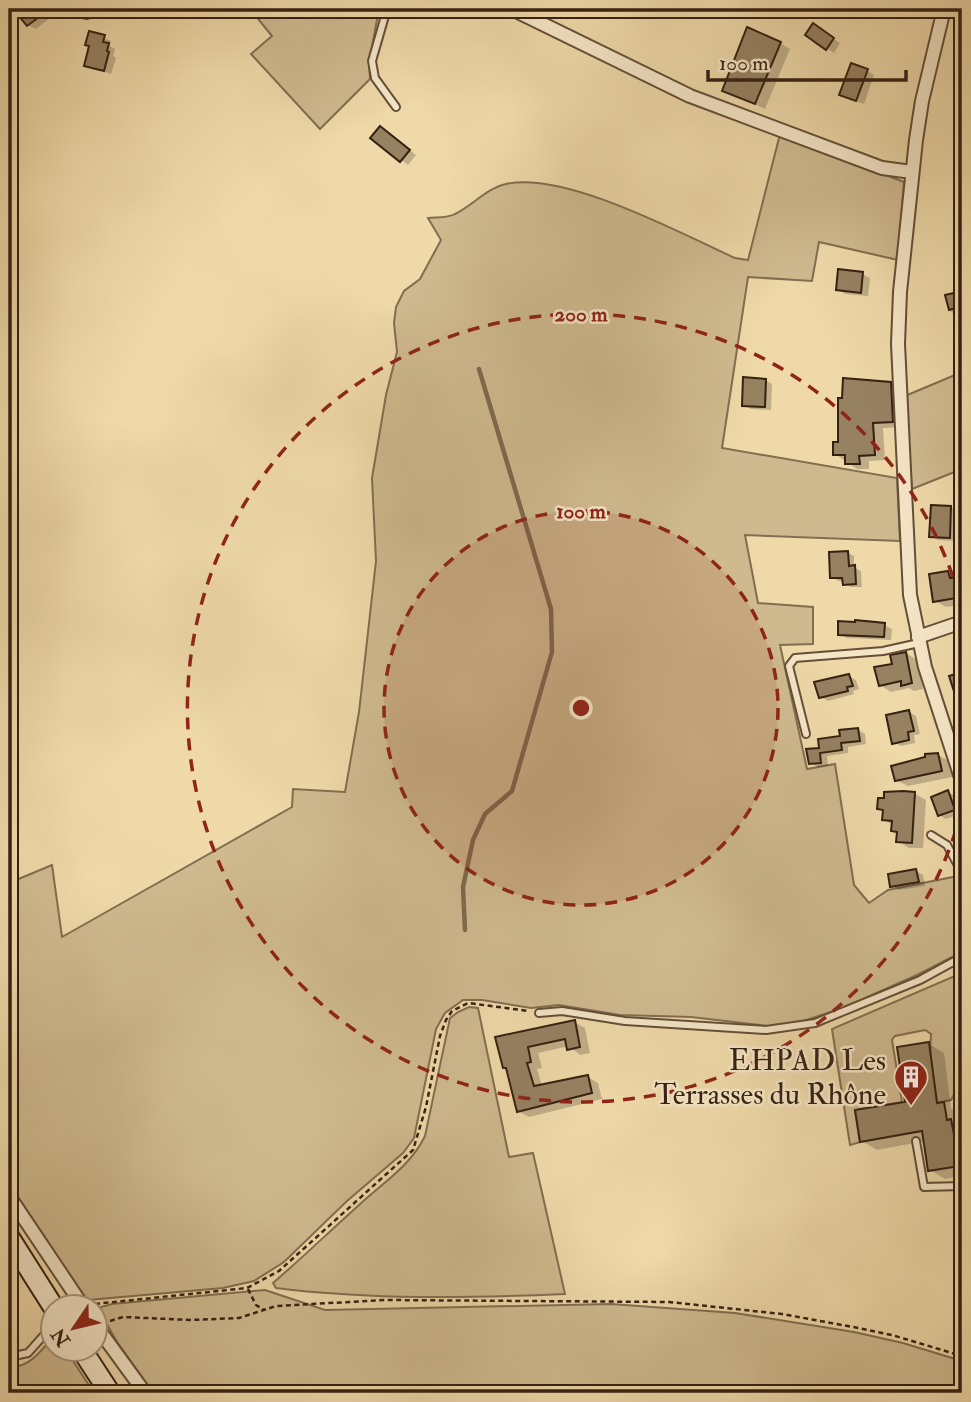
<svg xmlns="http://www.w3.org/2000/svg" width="971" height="1402" font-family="'IM FELL Double Pica',serif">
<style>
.green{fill:#cfba8f;stroke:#826e50;stroke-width:2}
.shadow{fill:#0003}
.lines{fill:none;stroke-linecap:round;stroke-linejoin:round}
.stream{stroke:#7f6a4e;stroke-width:4.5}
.building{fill:#968161;stroke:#352112;stroke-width:2}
.lane-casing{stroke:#644f38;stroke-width:10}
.street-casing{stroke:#644f38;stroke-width:16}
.secondary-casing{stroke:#352112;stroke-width:23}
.path{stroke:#352112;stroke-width:2.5;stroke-dasharray:5 3.5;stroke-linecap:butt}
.lane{stroke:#f5e6c7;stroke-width:6}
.street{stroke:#f5e6c7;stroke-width:12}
.secondary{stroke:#f5e6c7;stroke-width:19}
.ring{fill:none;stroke:#8f2418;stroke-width:3.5;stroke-dasharray:12 9}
.labels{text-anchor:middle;stroke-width:5;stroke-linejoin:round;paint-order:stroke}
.poi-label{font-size:30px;fill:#352112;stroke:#f5e6c7;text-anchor:end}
.centre{fill:#8f2418;stroke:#f5e6c7;stroke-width:3.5}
.ring-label{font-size:21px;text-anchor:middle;font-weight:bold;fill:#8f2418;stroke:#f5e6c7;stroke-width:5;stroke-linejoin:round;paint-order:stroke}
</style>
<rect width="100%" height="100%" fill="#efd9a9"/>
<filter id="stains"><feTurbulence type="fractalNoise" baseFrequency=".00286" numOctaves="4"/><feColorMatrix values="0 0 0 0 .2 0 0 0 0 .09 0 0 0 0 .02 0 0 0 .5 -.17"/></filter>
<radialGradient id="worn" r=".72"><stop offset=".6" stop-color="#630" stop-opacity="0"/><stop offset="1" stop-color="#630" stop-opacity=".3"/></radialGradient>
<!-- green -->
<g class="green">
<polygon points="250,9 379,9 369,63 370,79 320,129 251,54 272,36"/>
<path d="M 780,134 L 904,182 L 898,260 L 819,242 L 812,281 L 748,277 L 722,448 L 897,478 L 900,541 L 745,535 L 758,603 L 813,607 L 813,644 L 780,645 L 807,769 L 835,764 L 854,885 L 869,903 L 888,890 L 958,876 L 962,892 L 962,952 L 917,975 L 843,1008 L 794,1024 L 768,1026 L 691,1017 L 620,1015 L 559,1005 L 531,1008 L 482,1000 L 463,1000 L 445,1013 L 436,1029 L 414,1138 L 403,1153 L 347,1201 L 284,1262 L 254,1281 L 223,1288 L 88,1300 L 84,1298 L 9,1186 L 9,883 L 52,865 L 62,937 L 292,807 L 293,789 L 345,792 L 359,712 L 376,561 L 372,478 L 386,395 L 397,352 L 394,323 L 396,307 L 404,291 L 420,279 L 441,240 L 428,218 C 437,217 448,218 455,214 C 472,206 487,188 506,184 C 565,171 680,233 735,258 L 748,260 Z"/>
<polygon points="962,372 962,469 912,489 905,396"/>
<polygon points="957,975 962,976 962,1090 956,1091 951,1100 937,1103 930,1056 931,1034 925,1030 895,1036 892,1040 902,1102 855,1110 860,1142 850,1145 832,1029"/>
<path d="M 469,1007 L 478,1008 L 509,1157 L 533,1153 L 565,1294 C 469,1298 372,1300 276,1288 L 273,1283 C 302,1258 329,1232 358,1206 C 382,1183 410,1167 425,1136 L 450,1018 L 458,1012 Z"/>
<polygon points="265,1290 325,1310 611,1304 735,1313 854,1332 903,1343 962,1361 962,1393 153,1393 117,1342 100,1312 101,1307 112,1304"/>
<path d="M 52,1338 L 52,1350 L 66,1350 L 94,1393 L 15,1393 L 9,1386 L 9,1367 C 29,1368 40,1352 52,1338 Z"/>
</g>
<!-- shadow -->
<g class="shadow">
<polygon points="16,9 43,9 50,18 36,29 28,25"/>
<polygon points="820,30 840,43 834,53 807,35"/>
<polygon points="91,33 111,41 110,46 115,49 113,56 116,58 111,74 86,65 91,46"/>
<polygon points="780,43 790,49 765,109 724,90"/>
<polygon points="867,71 874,75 864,104 848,98"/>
<polygon points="381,128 416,155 408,165 373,138"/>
<polygon points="962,193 962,208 958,194"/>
<polygon points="862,274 870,278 868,296 845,294 838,289"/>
<polygon points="962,292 962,315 959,316 951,312 947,296"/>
<polygon points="765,380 772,384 771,410 751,409 744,405"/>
<polygon points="891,383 901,389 903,427 883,428 885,460 869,461 869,469 857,469 835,454 840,444"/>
<polygon points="951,507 958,512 956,541 938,540 931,536"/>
<polygon points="848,553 854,556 854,567 861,571 862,587 851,587 845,584 844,581 838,581 832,577"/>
<polygon points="948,573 962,579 962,605 946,607 935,601"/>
<polygon points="884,625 892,629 891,640 847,638 840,634"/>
<polygon points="906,653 917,660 923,689 914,691 909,688 891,692 880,685 894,665"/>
<polygon points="848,676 856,680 859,689 853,691 854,694 828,701 821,697"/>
<polygon points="909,712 916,716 920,734 914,735 915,743 901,746 894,742"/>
<polygon points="858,730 865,734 866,744 848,747 848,753 827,756 828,766 818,767 810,763 821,749"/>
<polygon points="938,755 949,761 952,777 908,786 896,780 927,759"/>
<polygon points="948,792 955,796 961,814 946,819 939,815"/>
<polygon points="915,794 926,800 923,848 909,848 898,841 899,833 893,830 893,825 883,819 885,811 879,808"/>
<polygon points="916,871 923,875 925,886 899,890 892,886"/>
<polygon points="574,1022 585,1028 590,1053 580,1055 569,1046 538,1053 542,1068 537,1069 542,1086 588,1077 598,1083 602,1099 529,1117 518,1111 497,1039"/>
<polygon points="929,1044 944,1053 951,1108 959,1113 962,1128 962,1176 945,1179 930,1170 925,1141 877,1150 862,1141 907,1103"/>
</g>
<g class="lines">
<!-- stream -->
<polyline class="stream" points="465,930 463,887 473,840 485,814 512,791 552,652 551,609 479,369"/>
</g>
<!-- building -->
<g class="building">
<polygon points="13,9 50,9 27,26"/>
<polygon points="813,23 834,38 826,50 805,35"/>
<polygon points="747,27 781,42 755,104 722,91"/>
<polygon points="89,31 105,35 103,42 109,43 107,51 109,52 104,71 84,66 89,46 85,45"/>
<polygon points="851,63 868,69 856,101 839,95"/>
<polygon points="380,126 410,150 400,162 370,138"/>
<polygon points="838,269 863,272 861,293 836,290"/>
<polygon points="958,292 958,295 962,293 962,306 949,310 945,295"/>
<polygon points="743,377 766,379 765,407 742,406"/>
<polygon points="843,378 891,382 893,422 873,423 875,455 859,456 860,464 845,464 845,455 833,455 833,442 838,442 838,398 842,398"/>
<polygon points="931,505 951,506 950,538 929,537"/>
<polygon points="848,551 849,566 855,565 856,584 843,585 842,578 830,578 829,552"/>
<polygon points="948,571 950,578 962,576 962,597 933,602 929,574"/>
<polygon points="855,620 885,623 884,637 838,635 838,621 855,622"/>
<polygon points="906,652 912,683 901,686 901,681 879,686 874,667 892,664 890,655"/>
<polygon points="962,672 962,709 960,710 949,676"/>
<polygon points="849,674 853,686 847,687 848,691 819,698 814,682"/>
<polygon points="909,710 914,731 908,732 909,740 892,744 886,715"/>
<polygon points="858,728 860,741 841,743 842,750 820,753 821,763 809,764 806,749 819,748 818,739 840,736 839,730"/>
<polygon points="938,753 942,771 895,781 891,766 925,757 925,754"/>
<polygon points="948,790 955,810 938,816 931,797"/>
<polygon points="903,791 915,792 912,843 896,842 897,832 891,831 892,821 882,820 883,810 877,809 878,798 884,798 884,792"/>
<polygon points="916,869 919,882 890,887 888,874"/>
<polygon points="575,1020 580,1047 567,1050 565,1039 528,1047 531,1062 527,1063 534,1086 588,1075 592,1093 517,1112 506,1068 503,1068 495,1037"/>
<polygon points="929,1042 937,1103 944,1102 947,1120 951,1119 960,1166 928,1171 922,1131 860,1142 855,1110 905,1102 897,1047"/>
</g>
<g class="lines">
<!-- lane casing -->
<g class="lane-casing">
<g id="lane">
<polyline points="387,9 372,61 375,78 396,107"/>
<polyline points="806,734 789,666 795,658 883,651 919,643"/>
<polyline points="931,835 947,845 962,873"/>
<polyline points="539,1013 562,1011 625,1021 766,1030 815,1023 920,980 962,957"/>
<polyline points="916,1141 924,1187 962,1186"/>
<polyline points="9,1357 28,1353 52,1326"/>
</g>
</g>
<!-- street casing -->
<g class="street-casing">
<g id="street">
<polyline points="75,9 87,12 92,9"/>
<polyline points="512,9 690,96 882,168 912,172"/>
<polyline points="944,9 922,101 916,140 900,292 898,344 910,595 925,667 962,781"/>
<polyline points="918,637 962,622"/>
<polyline points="9,1196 84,1308"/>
<polyline points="94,1323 145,1393"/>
</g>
</g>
<!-- secondary casing -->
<g class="secondary-casing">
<g id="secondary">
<polyline points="9,1237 54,1308"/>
<polyline points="82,1350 110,1393"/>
</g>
</g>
<!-- path -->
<g class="path">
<polyline points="248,1289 256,1305 264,1310"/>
<polyline points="95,1304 247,1288 279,1271 413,1150 426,1107 440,1036 446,1020 452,1011 468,1003 529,1011"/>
<polyline points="110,1321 123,1317 191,1320 239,1318 276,1306 385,1300 669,1302 782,1314 853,1327 892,1335 962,1356"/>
</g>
<!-- lane -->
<use href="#lane" class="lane"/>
<!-- street -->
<use href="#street" class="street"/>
<!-- secondary -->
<use href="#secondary" class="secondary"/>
</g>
<!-- distance rings -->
<circle cx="581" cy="708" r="197" fill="#8f2418" fill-opacity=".12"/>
<g class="ring">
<circle cx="581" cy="708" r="197"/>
<path d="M962 810A394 394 0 1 1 962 606"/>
</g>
<!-- icons -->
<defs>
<g id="building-pin" transform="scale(1.75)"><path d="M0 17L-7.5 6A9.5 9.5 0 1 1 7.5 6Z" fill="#8f2418" stroke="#f5e6c7"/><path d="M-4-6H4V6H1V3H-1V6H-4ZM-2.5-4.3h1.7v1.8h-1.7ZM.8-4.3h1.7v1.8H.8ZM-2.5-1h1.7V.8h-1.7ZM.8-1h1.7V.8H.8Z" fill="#fff"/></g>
</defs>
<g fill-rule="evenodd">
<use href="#building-pin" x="911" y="1077"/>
</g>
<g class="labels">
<!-- poi labels -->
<g class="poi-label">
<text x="886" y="1070">EHPAD Les<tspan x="886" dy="34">Terrasses du Rhône</tspan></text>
</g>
</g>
<circle cx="581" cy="708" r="10" class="centre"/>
<g class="ring-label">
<text x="581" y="321">200 m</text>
<text x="581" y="518">100 m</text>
</g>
<!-- margin -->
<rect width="971" height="1402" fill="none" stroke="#efd9a9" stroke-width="35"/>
<rect x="10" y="10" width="950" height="1381" fill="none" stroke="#352112" stroke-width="3.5"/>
<rect x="18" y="18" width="936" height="1367" fill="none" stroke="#352112" stroke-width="2"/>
<!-- north arrow -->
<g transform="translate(74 1328) rotate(235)"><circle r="33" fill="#f5e6c7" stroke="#a8977f" stroke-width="2"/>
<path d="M0-5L12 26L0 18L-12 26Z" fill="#8f2418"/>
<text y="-10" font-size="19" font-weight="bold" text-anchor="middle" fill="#352112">N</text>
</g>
<!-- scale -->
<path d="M708 70v10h198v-10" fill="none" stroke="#352112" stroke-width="3.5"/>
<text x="719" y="70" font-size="21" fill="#352112" stroke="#f5e6c7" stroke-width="5" paint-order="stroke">100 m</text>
<rect width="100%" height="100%" filter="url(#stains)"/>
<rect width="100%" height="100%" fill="url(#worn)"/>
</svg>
